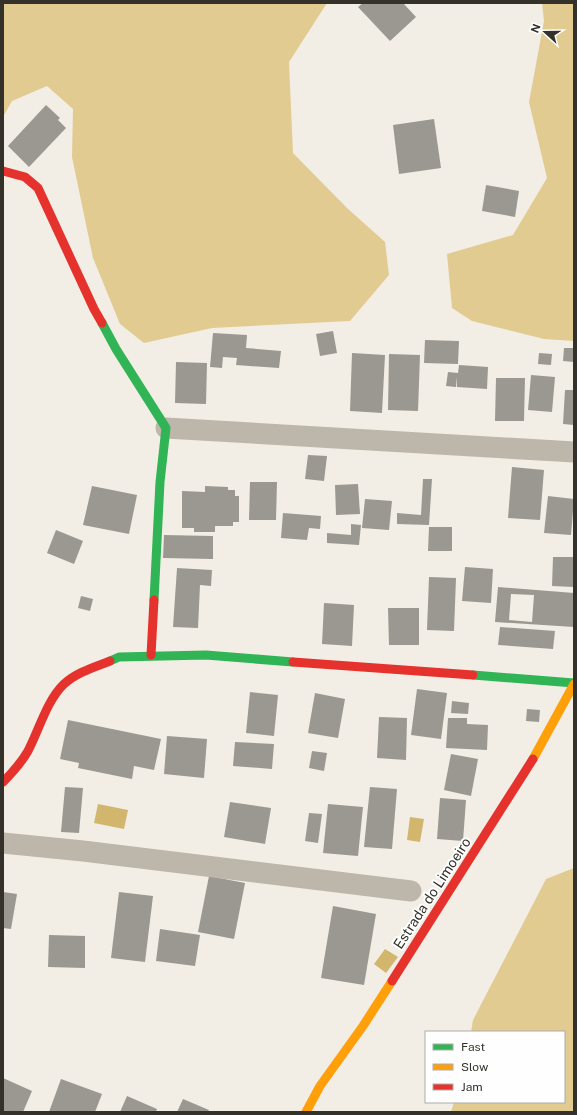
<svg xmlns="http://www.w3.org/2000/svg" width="577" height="1115" font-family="'Public Sans',sans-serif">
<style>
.forest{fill:#e2cb91}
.water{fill:#d2b66d}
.building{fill:#9b9891;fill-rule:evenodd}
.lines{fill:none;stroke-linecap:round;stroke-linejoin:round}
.street{stroke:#bcb7aa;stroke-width:21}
.fast{stroke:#30b455;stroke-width:9}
.slow{stroke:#ff9f0a;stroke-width:9}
.jam{stroke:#e5322d;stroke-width:9}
.labels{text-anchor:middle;stroke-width:4;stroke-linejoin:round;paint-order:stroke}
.street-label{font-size:14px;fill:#34312a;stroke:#fefefe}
</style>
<rect width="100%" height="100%" fill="#f2eee5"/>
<!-- forest -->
<g class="forest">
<polygon points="3,3 327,3 289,62 293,153 347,208 385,242 389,275 350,321 212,328 144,343 120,324 93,258 72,157 73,109 47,86 12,101 3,117"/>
<polygon points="542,3 574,3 574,341 544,339 472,321 452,308 447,254 513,235 547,178 529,102 544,21"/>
<polygon points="574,868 574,1112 451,1112 454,1102 564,1102 564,1032 471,1032 473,1020 546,879"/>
</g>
<!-- water -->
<g class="water">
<polygon points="98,804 128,810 124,829 94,823"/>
<polygon points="410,817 424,819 420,842 407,840"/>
<polygon points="385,949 398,957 386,973 374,964"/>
</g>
<!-- building -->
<g class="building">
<polygon points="363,3 403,3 416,17 390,41 358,7"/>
<polygon points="46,105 60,118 58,120 66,128 29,167 8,146"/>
<polygon points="434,119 441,168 399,174 393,125"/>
<polygon points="486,185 519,191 515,217 482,211"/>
<polygon points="333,331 337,353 320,356 316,334"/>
<polygon points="213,333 247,335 246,348 281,351 279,368 236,365 237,358 223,357 222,368 210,367"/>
<polygon points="425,340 459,341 458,364 424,363"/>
<polygon points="564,348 574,348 574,362 563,361"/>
<polygon points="352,353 385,355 382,413 350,411"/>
<polygon points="539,353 552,354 551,365 538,364"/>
<polygon points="389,354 420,355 418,411 388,410"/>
<polygon points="176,362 207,363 206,404 175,403"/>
<polygon points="459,365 488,367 487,389 457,387 457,377 456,387 446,386 448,372 458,373"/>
<polygon points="531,375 555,377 552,412 528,410"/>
<polygon points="496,378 525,378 524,421 495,421"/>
<polygon points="565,390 574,390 574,425 563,424"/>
<polygon points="308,455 327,456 324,481 305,479"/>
<polygon points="512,467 544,470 540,520 508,518"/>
<polygon points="423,479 432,479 429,525 397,524 397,513 421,515"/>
<polygon points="250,482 277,482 276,520 249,520"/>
<polygon points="358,484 360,514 336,515 335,485"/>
<polygon points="92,486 137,495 129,534 83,525"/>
<polygon points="205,486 228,487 228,490 235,490 235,496 239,496 239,522 233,522 233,526 215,526 215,532 194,532 194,528 182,528 182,491 205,492"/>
<polygon points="548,496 574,499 571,535 544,533"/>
<polygon points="365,499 392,501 389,530 362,528"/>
<polygon points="283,513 321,516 320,529 309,528 307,540 281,538"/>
<polygon points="351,524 361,525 359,545 327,543 327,533 351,535"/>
<polygon points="429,527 452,527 452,551 428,551"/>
<polygon points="56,530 83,541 74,564 47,553"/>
<polygon points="164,535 213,536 213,559 163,558"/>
<polygon points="553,557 574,557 574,587 552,586"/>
<polygon points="465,567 493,569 491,603 462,601"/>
<polygon points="177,568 212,570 211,586 200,585 198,628 173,627"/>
<polygon points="429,577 456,578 454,631 427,630"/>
<path d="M 498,587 L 574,593 L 574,627 L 495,622 ZM 511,594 L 534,595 L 532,622 L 509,620 Z"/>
<polygon points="81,596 93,599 90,611 78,608"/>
<polygon points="324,603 354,605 352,646 322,644"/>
<polygon points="388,608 419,608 419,645 389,645"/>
<polygon points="500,627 555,631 553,649 498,645"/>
<polygon points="417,689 447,693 441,739 411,735"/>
<polygon points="250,692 278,695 274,736 246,733"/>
<polygon points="315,693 345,699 338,738 308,733"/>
<polygon points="452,701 469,703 468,714 451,713"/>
<polygon points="527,709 540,710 539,722 526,721"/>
<polygon points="379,717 407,718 406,760 377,758"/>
<polygon points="448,718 467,718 467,724 488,725 487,750 446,748"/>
<polygon points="68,720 161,739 154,770 134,766 132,779 78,768 79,763 60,759"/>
<polygon points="167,736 207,739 204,778 164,774"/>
<polygon points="235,742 274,744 272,769 233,766"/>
<polygon points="312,751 327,753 324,771 309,768"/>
<polygon points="451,754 478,759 471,796 444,790"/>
<polygon points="65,787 83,788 79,833 61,832"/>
<polygon points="370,787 397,789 392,849 364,847"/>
<polygon points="440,798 466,800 463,841 437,839"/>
<polygon points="230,802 271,808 265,844 224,837"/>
<polygon points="328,804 363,807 358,856 323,853"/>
<polygon points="309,813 322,814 318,843 305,841"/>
<polygon points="209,876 245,883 234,939 198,932"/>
<polygon points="3,892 17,894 11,929 3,928"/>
<polygon points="119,892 153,896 145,962 111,958"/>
<polygon points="333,906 376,914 364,985 321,978"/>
<polygon points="160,929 200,935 195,966 156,961"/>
<polygon points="49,935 85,936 85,968 48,967"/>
<polygon points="3,1078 32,1091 23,1112 3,1112"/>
<polygon points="61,1079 102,1094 95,1112 49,1112"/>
<polygon points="127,1096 157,1109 156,1112 120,1112"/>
<polygon points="183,1099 209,1110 208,1112 177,1112"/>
</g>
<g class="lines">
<!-- street -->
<g class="street">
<polyline points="166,428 574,452"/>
<polyline points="3,843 83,851 411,891"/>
</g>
<!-- fast -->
<g class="fast">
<polyline points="102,323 116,349 166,428 160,482 154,600"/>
<polyline points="110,661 119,657 206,655 293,662"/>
<polyline points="473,675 574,683"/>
</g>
<!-- slow -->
<g class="slow">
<polyline points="533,759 574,684"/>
<polyline points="306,1112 320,1086 363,1026 392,981"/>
</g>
<!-- jam -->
<g class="jam">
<polyline points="3,171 25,177 38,188 94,309 102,323"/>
<polyline points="151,655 154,600"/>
<polyline points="293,662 473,675"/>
<path d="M 3,782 C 13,772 21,763 28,751 C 39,730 47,700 64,684 C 77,672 95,667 110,661"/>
<polyline points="392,981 533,759"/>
</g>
</g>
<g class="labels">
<!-- street labels -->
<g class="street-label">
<text transform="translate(432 893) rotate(-57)" y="5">Estrada do Limoeiro</text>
</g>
</g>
<!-- border -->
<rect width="577" height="1115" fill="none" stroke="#34312a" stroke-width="8"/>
<!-- legend -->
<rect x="425" y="1031" width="140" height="72" fill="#fefefe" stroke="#adaca9"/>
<rect x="433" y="1044" width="20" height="6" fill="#30b455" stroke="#adaca9"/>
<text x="461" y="1051" font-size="12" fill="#34312a">Fast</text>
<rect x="433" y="1064" width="20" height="6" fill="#ff9f0a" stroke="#adaca9"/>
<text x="461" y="1071" font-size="12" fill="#34312a">Slow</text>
<rect x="433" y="1084" width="20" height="6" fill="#e5322d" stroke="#adaca9"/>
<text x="461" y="1091" font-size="12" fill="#34312a">Jam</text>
<!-- north arrow -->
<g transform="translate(545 32) rotate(291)" stroke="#fefefe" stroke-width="3" paint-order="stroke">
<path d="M0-3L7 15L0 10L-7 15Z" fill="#34312a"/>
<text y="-6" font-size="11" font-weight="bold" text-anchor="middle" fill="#34312a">N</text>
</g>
</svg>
